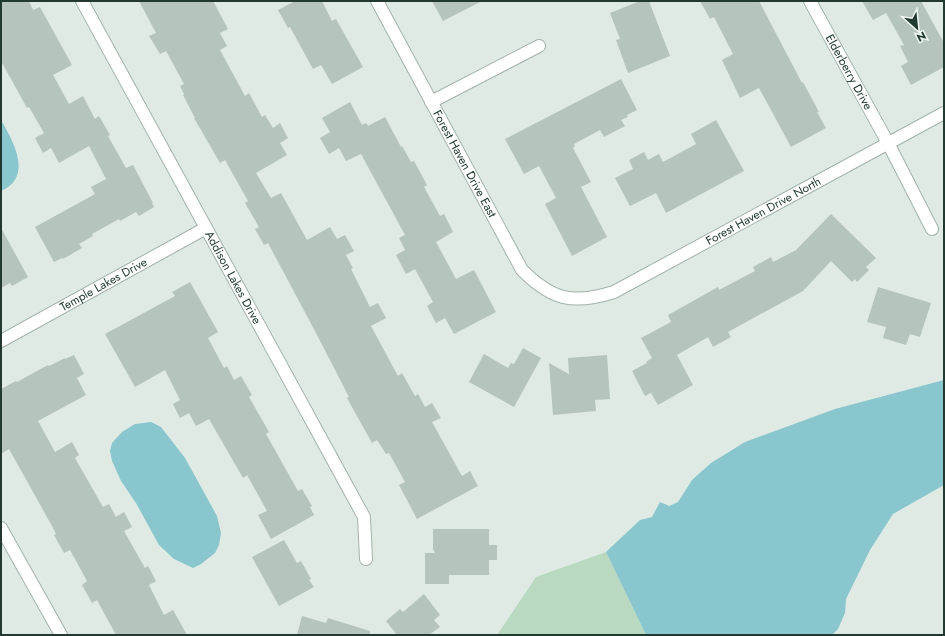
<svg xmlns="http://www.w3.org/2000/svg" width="945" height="636" font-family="Jost,sans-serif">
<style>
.green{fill:#b9dac0}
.water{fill:#89c6cd}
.building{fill:#b5c4bd}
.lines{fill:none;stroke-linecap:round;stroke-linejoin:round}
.minor-casing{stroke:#a2b1ab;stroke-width:14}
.minor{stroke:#fff;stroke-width:12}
.labels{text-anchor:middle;stroke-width:3.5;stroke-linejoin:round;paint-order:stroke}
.street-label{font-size:12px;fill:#213931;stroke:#eff7f3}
</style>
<rect width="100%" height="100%" fill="#dfeae4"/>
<!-- green -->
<polygon class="green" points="606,552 646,635 497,635 536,577"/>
<!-- water -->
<g class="water">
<path d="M 1,120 C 13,141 34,177 1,191 Z"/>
<polygon points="944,380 944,485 893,514 870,550 846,599 845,613 838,629 832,635 646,635 606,552 640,520 652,517 660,502 669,506 678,502 692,480 711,463 745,442 835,409"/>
<polygon points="151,422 161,427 185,458 217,516 221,533 219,545 215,553 201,564 193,568 174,559 159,545 136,503 121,481 112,461 110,451 112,443 122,432 135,424"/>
</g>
<!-- building -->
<g class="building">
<polygon points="1,1 29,1 33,10 40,7 72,65 53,75 69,104 83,96 95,119 99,116 110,135 108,136 126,168 133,165 153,203 152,203 154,207 139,216 136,212 120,221 119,219 92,234 93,236 79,244 82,248 63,259 62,258 54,262 35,227 95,194 91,187 106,179 89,146 59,163 51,148 43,153 35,138 44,133 29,107 27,108 1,61"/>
<polygon points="139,1 213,1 228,29 220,33 227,46 220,50 245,96 249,93 262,117 265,115 273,128 280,123 288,138 280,143 287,155 256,173 271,198 281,193 307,240 330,227 337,239 345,235 354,251 346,255 353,268 351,269 370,307 378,303 386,318 371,326 398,376 402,373 415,396 418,394 425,407 432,403 441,418 432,422 462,476 470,471 478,486 417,519 399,485 405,482 389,453 386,454 377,440 372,443 347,398 349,397 316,333 268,243 264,245 255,229 259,227 245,203 248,201 225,160 220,163 194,118 195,118 183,95 184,94 180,86 184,84 166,51 160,54 149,36 156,33"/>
<polygon points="295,1 322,1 332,21 336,19 363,67 332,84 321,65 313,69 290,27 288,28 278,10"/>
<polygon points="432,1 482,1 443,21"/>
<polygon points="640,1 649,1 670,56 628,73 616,40 620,39 610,13"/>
<polygon points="700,1 759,1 802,83 803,82 819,112 817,112 826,128 791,147 759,88 740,98 722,60 733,54 714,17 710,19"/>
<polygon points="862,1 921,1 944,43 944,67 911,85 901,66 908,62 900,46 904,45 886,13 873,20"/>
<polygon points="621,79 637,110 627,115 628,117 621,120 625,126 604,137 600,130 574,144 575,146 573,148 591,182 581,187 607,237 572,256 545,204 556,198 539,166 524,174 505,139"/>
<polygon points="350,102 362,125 366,123 368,126 385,117 401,147 402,146 411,162 414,161 427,185 424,187 440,216 444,214 453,232 436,242 456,279 474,270 496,312 454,334 445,318 436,323 427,306 433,302 415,269 406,274 396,255 405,250 399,238 405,235 361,154 346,161 339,148 329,154 320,138 330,132 322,118"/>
<polygon points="716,120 744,171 666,213 656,193 630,206 615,178 633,169 629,160 644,152 648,160 659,154 663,162 696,144 691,134"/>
<polygon points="831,214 876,258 866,267 869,270 857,282 855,279 852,282 831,261 803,291 728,332 731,337 713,347 708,337 677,355 693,385 658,405 651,393 645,396 632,371 647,363 646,362 652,358 641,338 671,322 668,315 718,287 719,290 755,271 753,267 771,257 773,262 796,250"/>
<polygon points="1,228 28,277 12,286 10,283 1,288"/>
<polygon points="190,282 218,332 208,338 224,368 227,366 234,380 241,376 252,395 249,397 269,432 266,434 298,491 302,489 312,506 310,507 314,515 271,539 258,515 267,511 247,475 243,478 209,419 196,426 189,413 180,418 173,404 180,400 165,370 135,387 105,334 175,296 172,292"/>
<polygon points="878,287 931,303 920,337 910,334 906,345 883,338 886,327 867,322"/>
<polygon points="523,348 541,358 514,407 469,382 484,354 508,368 511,363 514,364"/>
<polygon points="74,355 84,374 77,378 86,395 38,421 55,452 72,442 79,455 75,458 103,507 109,504 116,517 124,512 132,527 124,531 145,568 148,566 156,581 149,585 164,615 173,610 187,635 116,635 97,600 92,603 82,585 87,581 70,550 64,553 54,535 56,534 52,526 9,449 1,454 1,389 16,381 17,382 48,365 49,366 65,358 65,359"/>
<polygon points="607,355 610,399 595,400 596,411 553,415 549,363 569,374 568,358"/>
<polygon points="433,529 489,529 489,545 497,545 497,560 489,560 489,575 449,575 449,584 425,584 425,553 435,553 433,549"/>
<polygon points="284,540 297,563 301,561 311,579 309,580 314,587 279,606 252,557"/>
<polygon points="424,594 440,615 434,620 440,627 429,635 397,635 386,621 400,609 403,612"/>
<polygon points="302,616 326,623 328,618 370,631 370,635 297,635"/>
</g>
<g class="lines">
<!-- minor casing -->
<g class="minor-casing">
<g id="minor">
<path id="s1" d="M 82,1 L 364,517 L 366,559"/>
<path id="s2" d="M 377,1 L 522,270 C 552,300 573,305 614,292 L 944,113"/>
<path id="s3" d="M 810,1 L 888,143 L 932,229"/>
<polyline points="431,102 539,46"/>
<path id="s4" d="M 1,341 L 206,228"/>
<polyline points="1,528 61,635"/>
</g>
</g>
<!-- minor -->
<use href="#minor" class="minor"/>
</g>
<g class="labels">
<!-- street labels -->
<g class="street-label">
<text dy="4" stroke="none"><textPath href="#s3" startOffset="81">Elderberry Drive</textPath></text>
<text dy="4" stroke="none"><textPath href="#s2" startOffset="185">Forest Haven Drive East</textPath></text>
<text dy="4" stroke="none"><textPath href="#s2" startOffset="577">Forest Haven Drive North</textPath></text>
<text dy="4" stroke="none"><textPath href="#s1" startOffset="315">Addison Lakes Drive</textPath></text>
<text dy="4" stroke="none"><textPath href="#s4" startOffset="117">Temple Lakes Drive</textPath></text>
</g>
</g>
<!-- border -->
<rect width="945" height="636" fill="none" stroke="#213931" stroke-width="4"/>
<!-- north arrow -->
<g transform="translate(917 28) rotate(153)" stroke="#eff7f3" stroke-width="3" paint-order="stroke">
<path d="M0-3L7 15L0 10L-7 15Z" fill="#213931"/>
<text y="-6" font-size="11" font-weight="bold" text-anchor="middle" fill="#213931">N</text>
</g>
</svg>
